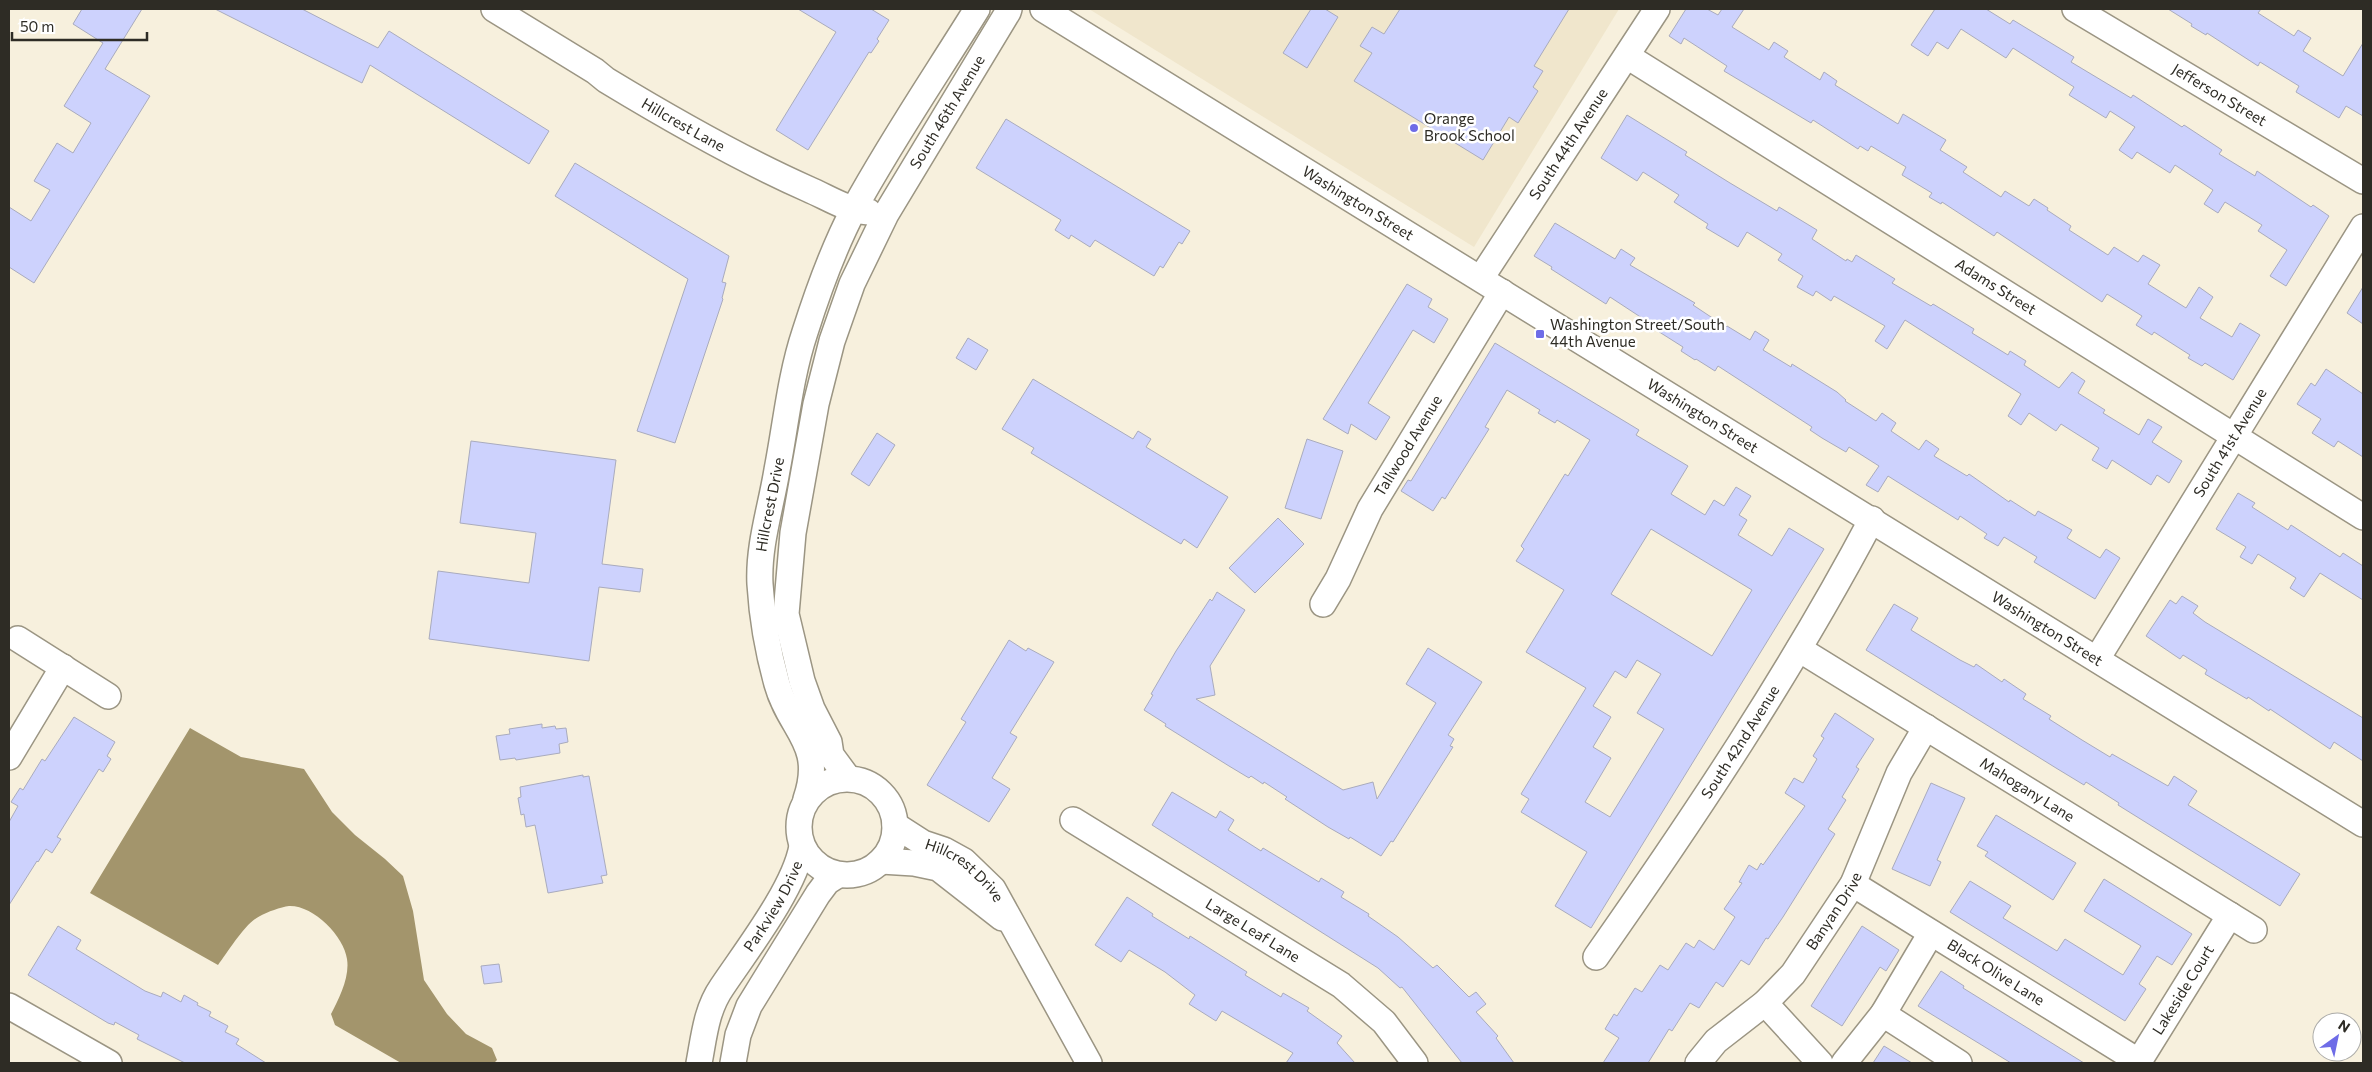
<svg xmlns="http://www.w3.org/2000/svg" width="2372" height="1072" font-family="Commissioner,sans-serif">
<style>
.built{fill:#f0e6cc}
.water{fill:#a3956c}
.building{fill:#cdd2fd;stroke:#a9abbd;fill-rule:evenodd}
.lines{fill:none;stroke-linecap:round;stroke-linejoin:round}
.minor-casing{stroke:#9b9583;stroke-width:28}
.minor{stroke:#fff;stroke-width:25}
.poi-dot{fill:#6e6ce7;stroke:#fff;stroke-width:2}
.labels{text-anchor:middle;stroke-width:5;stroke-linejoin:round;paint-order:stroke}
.street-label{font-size:15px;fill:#2e2c25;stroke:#fff}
.poi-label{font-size:15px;fill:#2e2c25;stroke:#fff;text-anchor:start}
</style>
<rect width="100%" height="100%" fill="#f7f0dd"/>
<!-- built -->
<polygon class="built" points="1089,9 1619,9 1474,247"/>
<!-- water -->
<path class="water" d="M 190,728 L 241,757 L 304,769 L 332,812 L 355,835 L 385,859 L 403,876 L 413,911 L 424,980 L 447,1014 L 466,1034 L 492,1048 L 497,1060 L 494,1063 L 401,1063 L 335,1025 L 331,1014 C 339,999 350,977 347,959 C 344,936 313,905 289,906 C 281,907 267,912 260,916 C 245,923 228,952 218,965 L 90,893 Z"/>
<!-- building -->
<g class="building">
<polygon points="82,9 142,9 105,69 150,96 34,283 9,267 9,207 31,221 50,190 34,181 57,143 73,153 91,123 64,106 103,43 73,24"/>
<polygon points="215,9 302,9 378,48 389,31 549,131 529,164 370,65 362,83"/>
<polygon points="798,9 871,9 889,20 877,39 879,41 871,53 869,52 808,150 776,130 836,32"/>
<polygon points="1311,9 1325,9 1338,17 1307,68 1283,53"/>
<polygon points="1400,9 1569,9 1534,66 1543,71 1533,87 1538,91 1518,123 1509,117 1483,160 1354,81 1372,53 1360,46 1372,27 1384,34"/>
<polygon points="1686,9 1707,9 1718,15 1722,9 1744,9 1732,27 1769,50 1774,42 1788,51 1784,57 1820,80 1824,72 1837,81 1835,85 1898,124 1903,114 1946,140 1940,150 1967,167 1963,172 2001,197 2005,191 2029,206 2034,199 2048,208 2047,210 2071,226 2069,230 2108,255 2114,247 2138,262 2143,255 2160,265 2148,284 2186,308 2199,287 2213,297 2200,318 2232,337 2240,323 2260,335 2233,380 2205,363 2202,366 2188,358 2190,355 2154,332 2152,335 2136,325 2142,316 2107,294 2102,302 1997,232 1994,236 1942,202 1941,204 1929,197 1932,193 1902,175 1906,167 1871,146 1868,151 1860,146 1858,149 1813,120 1811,123 1724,71 1727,66 1684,38 1681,44 1669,36"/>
<polygon points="1935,9 1986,9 2010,24 2013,20 2074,57 2071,62 2131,98 2133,95 2182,127 2184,125 2222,150 2219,154 2255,176 2257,171 2311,207 2313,205 2329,216 2286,286 2270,276 2287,250 2258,231 2262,225 2225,202 2218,213 2204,204 2213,190 2175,165 2170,173 2137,152 2132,159 2119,150 2135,127 2110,111 2106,118 2069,95 2074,87 2013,48 2006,58 1961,29 1948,49 1937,42 1928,56 1911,45"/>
<polygon points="2168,9 2261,9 2258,13 2294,36 2298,30 2311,38 2303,51 2343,76 2363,43 2363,116 2346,106 2339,118 2296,92 2299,86 2260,62 2258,66 2207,33 2206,35 2191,26 2192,24"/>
<polygon points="1627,115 1687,152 1685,155 1730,183 1777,211 1779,207 1817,230 1812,239 1846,261 1847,259 1852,262 1856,255 1895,279 1892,283 1931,306 1933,304 1974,329 1972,333 2008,355 2010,351 2026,361 2024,365 2059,388 2072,372 2085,381 2078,393 2105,410 2103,413 2139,435 2148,419 2162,427 2152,442 2182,461 2169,483 2157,475 2151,485 2112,460 2107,469 2092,460 2099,448 2061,424 2056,431 2029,413 2021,425 2008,416 2021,394 1905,320 1887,349 1875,341 1885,326 1834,296 1831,301 1816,291 1813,296 1797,287 1803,276 1778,260 1782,254 1747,232 1738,247 1706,228 1708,224 1674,202 1679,195 1643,172 1637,181 1601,158"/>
<polygon points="1006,119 1190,231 1182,244 1179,242 1163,268 1160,266 1154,276 1095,240 1090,247 1071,235 1069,239 1055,230 1061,220 976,168"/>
<polygon points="575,163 729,256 722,282 726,283 722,298 723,299 675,443 637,431 688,279 555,196"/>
<polygon points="1555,223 1615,259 1621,249 1635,258 1630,265 1695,303 1693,305 1726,327 1727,326 1750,340 1755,331 1769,340 1763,350 1791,367 1792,364 1837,392 1846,400 1845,401 1876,421 1882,413 1896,423 1891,431 1919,450 1926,440 1939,449 1934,456 1967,476 1969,474 2009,502 2010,500 2035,516 2038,511 2072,530 2067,538 2100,558 2106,549 2120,558 2095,599 2034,562 2037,557 2004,537 1998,546 1984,538 1987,534 1960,516 1958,520 1888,476 1878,492 1866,485 1879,466 1849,447 1846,452 1822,438 1810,430 1812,427 1718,366 1715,371 1696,359 1695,360 1681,351 1683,347 1653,328 1650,332 1638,324 1642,318 1610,297 1606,304 1551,269 1552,267 1534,256"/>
<polygon points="1407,284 1432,299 1428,307 1448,319 1434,343 1413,330 1368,403 1390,417 1376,440 1351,424 1348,434 1323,419"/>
<polygon points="2363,287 2363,324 2347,313"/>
<polygon points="968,338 988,350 976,370 956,358"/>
<path d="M 1495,343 L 1639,430 L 1636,435 L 1688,466 L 1671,494 L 1705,515 L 1714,500 L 1724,506 L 1736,487 L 1751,496 L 1739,515 L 1747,520 L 1738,535 L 1772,556 L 1789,528 L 1824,549 L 1591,928 L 1555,906 L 1587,852 L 1521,812 L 1529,799 L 1521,794 L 1586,688 L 1526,652 L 1564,590 L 1516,561 L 1524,549 L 1521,546 L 1565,474 L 1568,476 L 1590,440 L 1557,420 L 1555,423 L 1538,413 L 1540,410 L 1507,390 L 1485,427 L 1489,429 L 1445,499 L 1442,497 L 1433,511 L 1401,491 L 1408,480 L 1411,481 ZM 1651,529 L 1752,590 L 1712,656 L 1611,594 ZM 1637,660 L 1661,674 L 1637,713 L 1664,729 L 1610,817 L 1585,802 L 1611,758 L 1593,747 L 1611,717 L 1593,706 L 1615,671 L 1626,678 Z"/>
<polygon points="2326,369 2363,394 2363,457 2338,441 2334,447 2312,433 2321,419 2297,404 2311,383 2315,386"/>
<polygon points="1033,379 1133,439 1138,431 1151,439 1146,447 1228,497 1197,548 1184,539 1181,544 1031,453 1034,448 1002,429"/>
<polygon points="877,433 895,445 869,486 851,474"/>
<polygon points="1307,439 1343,451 1321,519 1285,508"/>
<polygon points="471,441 616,460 602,564 643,569 640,592 599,587 589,661 429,639 438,571 529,583 536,533 460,523"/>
<polygon points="2238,493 2255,503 2252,507 2288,530 2291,525 2340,557 2343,553 2363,566 2363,600 2320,573 2304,597 2290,588 2296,578 2258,554 2252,564 2240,557 2246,547 2216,529"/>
<polygon points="1278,518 1304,544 1255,593 1229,568"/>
<polygon points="1217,592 1245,610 1210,666 1215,695 1196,699 1343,790 1373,782 1377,799 1436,703 1406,684 1428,648 1482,682 1448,735 1454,739 1450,746 1453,747 1393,842 1391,841 1381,856 1350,837 1349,839 1328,827 1285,799 1287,797 1264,782 1263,784 1251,776 1249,778 1229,766 1165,726 1166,724 1144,710 1153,695 1151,694 1176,651 1210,599 1212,601"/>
<polygon points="2182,596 2198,606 2193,613 2205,622 2363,718 2363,761 2334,742 2330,749 2270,709 2269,711 2248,697 2247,699 2205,674 2207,670 2183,655 2180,659 2146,636 2170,600 2176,604"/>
<polygon points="1894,604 1918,618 1911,630 1960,660 1974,667 1976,664 2002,682 2004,679 2026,694 2023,699 2051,716 2049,719 2082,740 2110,757 2112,754 2168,786 2174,776 2197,791 2188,805 2300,874 2280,906 2118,805 2119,803 2086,782 2084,785 2056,768 1866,650"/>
<polygon points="1009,640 1026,651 1028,648 1054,662 1010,733 1017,737 992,778 1010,789 989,822 927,785 966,722 961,719"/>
<polygon points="1835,713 1874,739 1856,767 1859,769 1842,797 1846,800 1828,829 1835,834 1783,917 1768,939 1766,938 1749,965 1741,960 1723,987 1716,982 1699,1008 1690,1003 1672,1031 1669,1029 1648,1063 1603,1063 1619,1038 1605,1029 1614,1014 1617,1016 1635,988 1642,992 1660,965 1668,970 1686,943 1694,948 1699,940 1714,950 1735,917 1724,909 1742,883 1739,882 1749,865 1757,870 1761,863 1763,865 1805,806 1785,793 1794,778 1803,783 1817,759 1813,756 1824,738 1821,736"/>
<polygon points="74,717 115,742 107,756 111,759 103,772 99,769 57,837 61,839 52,853 46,849 38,862 37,861 9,905 9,822 18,806 11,802 20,788 23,790 42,759 45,761"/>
<polygon points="542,724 542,728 555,726 556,729 566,728 568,742 559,744 560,753 516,760 515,758 500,760 496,736 510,734 509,729"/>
<polygon points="583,775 583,777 589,776 607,875 601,876 603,883 548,893 535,825 526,827 524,814 521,815 518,798 521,797 520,787"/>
<polygon points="1931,783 1965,798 1937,860 1941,862 1930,886 1892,869"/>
<polygon points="1172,792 1216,818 1220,811 1234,820 1228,830 1261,851 1263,848 1319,882 1321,878 1344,892 1341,897 1369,914 1368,916 1398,937 1433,968 1437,965 1469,997 1476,992 1486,1004 1476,1012 1498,1036 1496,1038 1514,1063 1462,1063 1402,987 1400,988 1378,968 1152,825"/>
<polygon points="1996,815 2076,863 2053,900 1985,856 1988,852 1977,846"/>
<polygon points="2104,879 2192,934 2172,965 2157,956 2139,984 2146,989 2125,1021 1950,912 1970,881 2011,906 2003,918 2057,951 2065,939 2123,975 2141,946 2084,911"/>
<polygon points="1127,897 1153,914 1152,916 1189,939 1190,936 1247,972 1245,975 1281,997 1283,993 1309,1008 1307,1011 1342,1036 1337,1043 1355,1063 1286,1063 1293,1053 1222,1011 1216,1021 1189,1004 1195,995 1165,972 1129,950 1121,962 1095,945"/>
<polygon points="58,926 81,940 76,949 145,991 161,997 163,992 181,1002 184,995 198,1003 197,1005 211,1012 209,1016 228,1026 225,1032 239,1039 236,1044 266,1063 185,1063 137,1039 139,1035 115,1022 114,1025 108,1023 28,975"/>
<polygon points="1862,926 1899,950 1886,971 1880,967 1842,1026 1811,1006"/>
<polygon points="499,964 502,982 484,984 481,966"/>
<polygon points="1941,971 1964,986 1963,988 2084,1063 2011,1063 1918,1006"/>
<polygon points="1884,1046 1912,1063 1873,1063"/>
</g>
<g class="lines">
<!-- minor casing -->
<g class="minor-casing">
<g id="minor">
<path id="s1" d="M 494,9 L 595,71 L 606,80 C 672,120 738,158 808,189 C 829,198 846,210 869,212"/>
<path id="s2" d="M 1043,9 L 2363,824"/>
<path id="s3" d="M 2075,9 L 2363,181"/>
<path id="s4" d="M 1627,56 L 2363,517"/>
<path id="s5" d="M 1481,278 L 1657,9"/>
<path id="s6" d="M 1323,604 L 1338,579 L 1370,509 L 1502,292"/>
<polyline points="18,639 108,696"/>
<path id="s7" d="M 1799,649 L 2254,930"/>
<path id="s8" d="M 2097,659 L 2363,227"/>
<polyline points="9,757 63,667"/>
<path id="s9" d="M 848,778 L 831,755 L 829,742 L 812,709 L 802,681 L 786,614 L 793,533 L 816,404 L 832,341 L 852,284 L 886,214 L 1008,12 L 1009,9"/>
<circle cx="847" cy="827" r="48"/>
<path id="s10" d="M 806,799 C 825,743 790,731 777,684 C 768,652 762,617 760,584 C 758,546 771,507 777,470 C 786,424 790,377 805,332 C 818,291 834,247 854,209 C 891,141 936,75 977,9"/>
<path id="s11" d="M 1073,820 L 1341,985 L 1384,1022 L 1415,1063"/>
<path id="s12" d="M 895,825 L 923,843 L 944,850 L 964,861 L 993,889 L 1089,1063"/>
<polyline points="881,861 914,863 938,868 1002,918"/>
<path id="s13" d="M 1853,884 L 2138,1061"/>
<path id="s14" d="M 1596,957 C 1695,816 1791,672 1872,519"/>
<polyline points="1765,1003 1820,1063"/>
<polyline points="9,1006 109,1063"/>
<polyline points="1883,1014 1959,1063"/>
<path id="s15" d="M 699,1063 C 704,1037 706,1010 722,987 C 746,951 795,888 802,846"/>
<polyline points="733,1063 738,1035 749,1006 818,894 827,882 838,875"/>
<path id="s16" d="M 1698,1063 L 1716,1041 L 1765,1003 L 1793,974 L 1853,884 L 1899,773 L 1926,727"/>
<polyline points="1844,1063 1883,1014 1931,933"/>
<path id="s17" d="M 2138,1063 L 2230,915"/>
</g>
</g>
<!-- minor -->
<use href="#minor" class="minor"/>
</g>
<!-- markers -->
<g class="poi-dot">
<circle cx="1414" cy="128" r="5"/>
<rect x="1535" y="329" width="10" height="10" rx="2.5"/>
</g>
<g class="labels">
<!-- street labels -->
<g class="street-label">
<text dy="5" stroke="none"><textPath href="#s3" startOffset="168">Jefferson Street</textPath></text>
<text dy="5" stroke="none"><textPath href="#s9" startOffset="712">South 46th Avenue</textPath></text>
<text dy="5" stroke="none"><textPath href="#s1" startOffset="222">Hillcrest Lane</textPath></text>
<text dy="5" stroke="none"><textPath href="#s5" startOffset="160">South 44th Avenue</textPath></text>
<text dy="5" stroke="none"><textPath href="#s2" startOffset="370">Washington Street</textPath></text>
<text dy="5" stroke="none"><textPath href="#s4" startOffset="435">Adams Street</textPath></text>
<text dy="5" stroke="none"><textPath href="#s2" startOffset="775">Washington Street</textPath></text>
<text dy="5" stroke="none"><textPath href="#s8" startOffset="254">South 41st Avenue</textPath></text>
<text dy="5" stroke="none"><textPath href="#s6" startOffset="180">Tallwood Avenue</textPath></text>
<text dy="5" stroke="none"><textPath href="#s10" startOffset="305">Hillcrest Drive</textPath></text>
<text dy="5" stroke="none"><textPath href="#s2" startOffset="1180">Washington Street</textPath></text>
<text dy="5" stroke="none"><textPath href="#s14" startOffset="259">South 42nd Avenue</textPath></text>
<text dy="5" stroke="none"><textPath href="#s7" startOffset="268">Mahogany Lane</textPath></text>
<text dy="5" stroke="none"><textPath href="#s12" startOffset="84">Hillcrest Drive</textPath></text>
<text dy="5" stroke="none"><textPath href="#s15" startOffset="176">Parkview Drive</textPath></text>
<text dy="5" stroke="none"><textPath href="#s16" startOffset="206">Banyan Drive</textPath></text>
<text dy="5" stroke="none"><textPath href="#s11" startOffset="211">Large Leaf Lane</textPath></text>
<text dy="5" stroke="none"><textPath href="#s13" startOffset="168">Black Olive Lane</textPath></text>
<text dy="5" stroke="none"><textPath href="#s17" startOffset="86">Lakeside Court</textPath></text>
</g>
<!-- poi labels -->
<g class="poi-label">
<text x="1424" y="124">Orange<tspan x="1424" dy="17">Brook School</tspan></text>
<text x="1550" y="330">Washington Street/South<tspan x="1550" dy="17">44th Avenue</tspan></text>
</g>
</g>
<!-- border -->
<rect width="2372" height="1072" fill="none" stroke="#2e2c25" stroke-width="20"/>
<!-- north arrow -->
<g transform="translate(2337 1037) rotate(33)"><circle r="24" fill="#ffffff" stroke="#ababa8"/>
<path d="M0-4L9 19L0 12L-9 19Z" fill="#6e6ce7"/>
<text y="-8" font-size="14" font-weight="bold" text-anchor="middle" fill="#2e2c25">N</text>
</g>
<!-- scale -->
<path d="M12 32v8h135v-8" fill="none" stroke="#2e2c25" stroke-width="2.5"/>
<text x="20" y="32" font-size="15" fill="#2e2c25" stroke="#ffffff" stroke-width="4" paint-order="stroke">50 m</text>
</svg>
